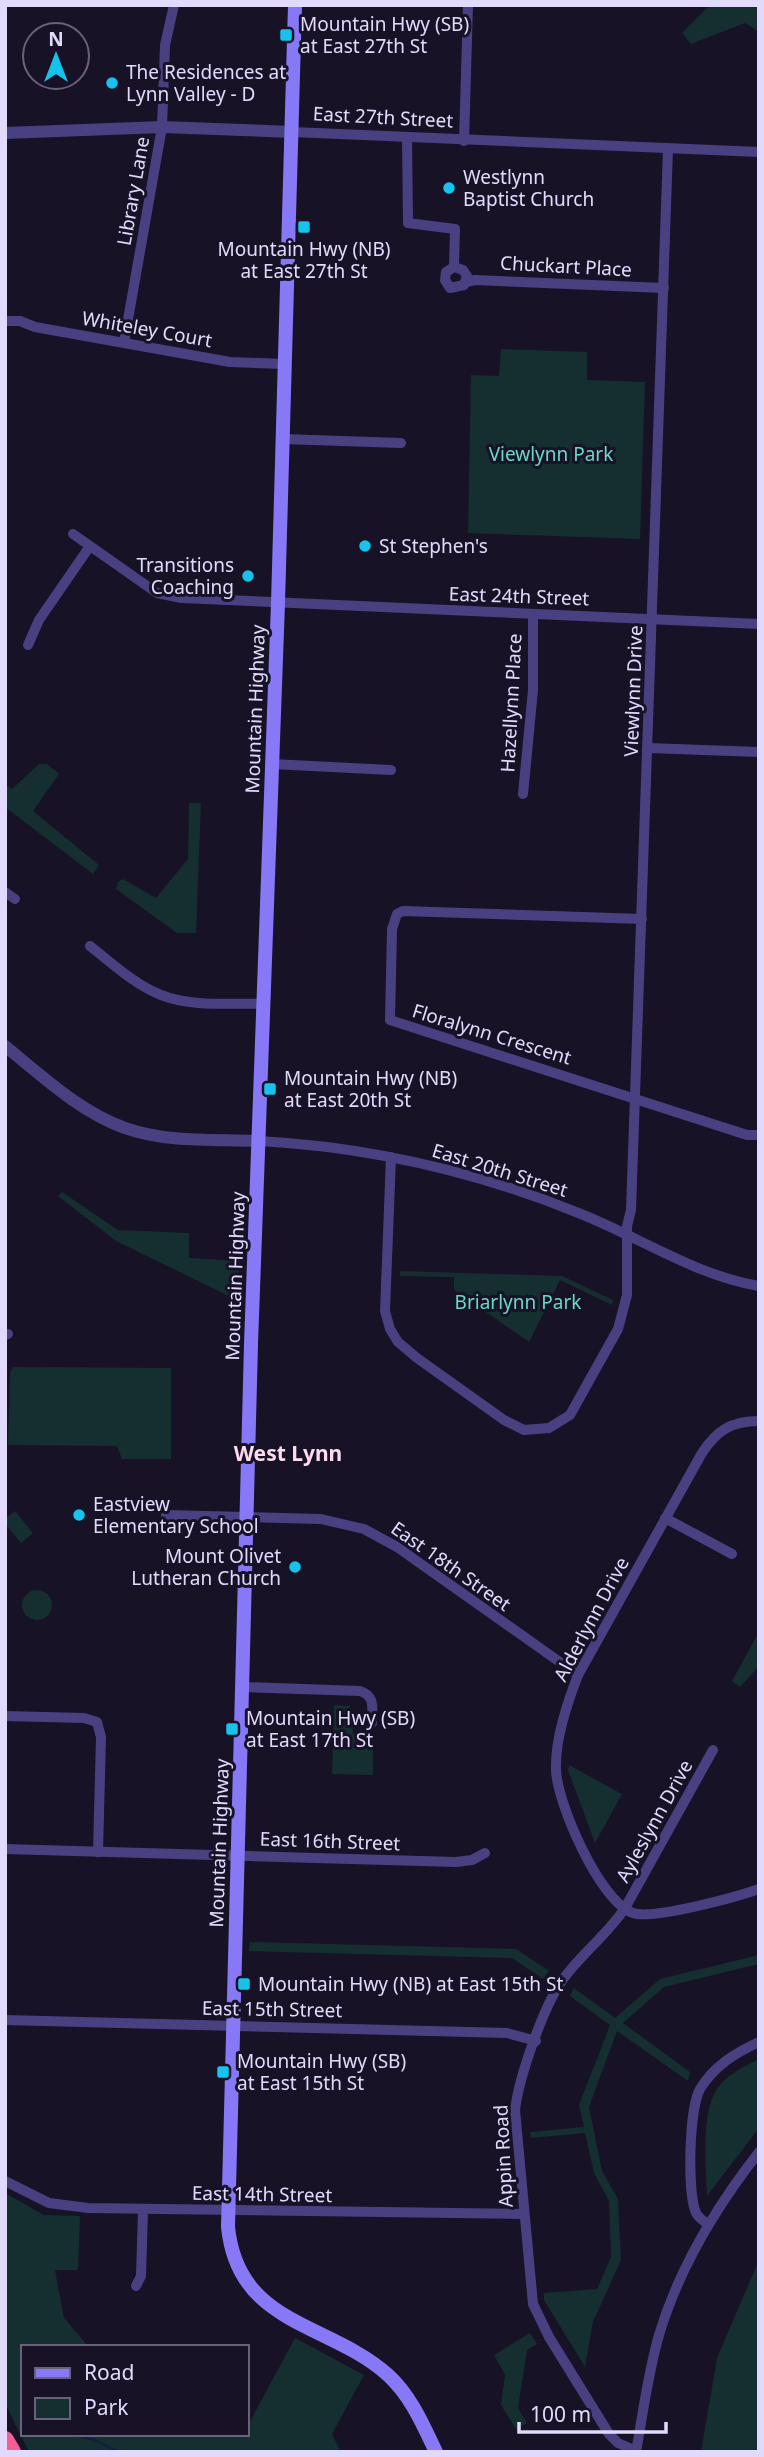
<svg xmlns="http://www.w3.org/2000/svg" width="764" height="2457" font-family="'Noto Sans',sans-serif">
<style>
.green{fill:#152e30}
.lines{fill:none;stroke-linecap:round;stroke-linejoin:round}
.stream{stroke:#112046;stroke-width:2.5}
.minor{stroke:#494082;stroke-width:10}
.tertiary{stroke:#494082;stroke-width:12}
.secondary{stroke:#8778f5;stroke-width:14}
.motorway{stroke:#f35e97;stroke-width:18}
.poi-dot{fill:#15c3ed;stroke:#171226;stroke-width:2.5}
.labels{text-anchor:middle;stroke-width:6;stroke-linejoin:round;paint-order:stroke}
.poi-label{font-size:19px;fill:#e1dafc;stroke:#171226;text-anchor:start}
.street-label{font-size:19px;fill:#e1dafc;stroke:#171226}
.park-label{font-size:19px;fill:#6ad7c7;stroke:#171226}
.neighbourhood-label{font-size:21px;font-weight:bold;fill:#fcdced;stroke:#171226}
</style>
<rect width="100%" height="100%" fill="#171226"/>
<!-- green -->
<g class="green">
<polygon points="710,5 759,5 759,32 745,23 691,44 682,33"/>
<polygon points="501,349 587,352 587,380 645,382 640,539 468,533 471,375 499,376"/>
<polygon points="39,764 47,764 59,774 33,811 99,865 93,874 5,807 5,784 12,789"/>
<polygon points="189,803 201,803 196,933 177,933 116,889 118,882 123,879 156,898 188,859"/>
<polygon points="62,1192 118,1230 189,1233 189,1258 240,1261 237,1300 116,1241 58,1196"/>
<polygon points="400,1271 562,1276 613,1300 612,1305 560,1280 529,1342 454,1290 454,1277 400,1276"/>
<polygon points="13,1367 171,1368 171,1459 122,1459 117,1446 8,1445 10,1372"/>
<polygon points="15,1511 33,1533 21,1543 5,1524 5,1519"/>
<circle cx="37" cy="1605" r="15"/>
<polygon points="759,1632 759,1666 740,1687 732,1681"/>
<polygon points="334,1705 350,1706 353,1733 362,1741 373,1744 373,1775 332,1774"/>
<polygon points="569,1765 622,1794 595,1843 568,1770"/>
<polygon points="250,1942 516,1949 549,1971 543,1979 512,1958 249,1951"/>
<polygon points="759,1955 759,1964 664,1987 623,2023 690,2072 688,2081 617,2031 589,2107 602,2171 618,2199 621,2260 593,2322 585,2367 544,2300 544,2293 597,2289 611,2257 609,2201 594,2173 585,2133 531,2138 530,2132 584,2127 579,2105 610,2025 570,1996 574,1988 615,2018 660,1979"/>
<path d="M 759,2059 L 759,2128 L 707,2196 C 706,2166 700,2113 718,2087 C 727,2075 745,2066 759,2059 Z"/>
<polygon points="5,2193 44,2215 80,2216 78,2270 55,2270 64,2318 89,2347 23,2347 23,2434 247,2434 247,2427 295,2338 364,2375 332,2434 341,2452 29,2452 5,2403"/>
<polygon points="759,2260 759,2452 701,2452 717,2358"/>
<polygon points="530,2333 537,2344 527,2350 518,2408 527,2423 516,2429 501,2405 505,2375 494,2355"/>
</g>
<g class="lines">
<!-- stream -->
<polyline class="stream" points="69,2434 95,2440 119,2452"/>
<!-- minor -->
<g class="minor">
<polyline points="292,132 759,152"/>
<polyline points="407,138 408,223 455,229 454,267 446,272 445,280 450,288 464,285 467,276 463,270 454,267"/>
<polyline points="464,141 468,5"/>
<polyline points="466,282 475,280 664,288"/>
<polyline points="5,321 20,321 35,327 230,362 285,364"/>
<polyline points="124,342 162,127 165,45 174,5"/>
<polyline points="283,439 401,443"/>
<polyline points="73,534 157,593 182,598 759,624"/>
<polyline points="28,645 39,620 90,546"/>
<polyline points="648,748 759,752"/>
<polyline points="272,764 391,770"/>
<polyline points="523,794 533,690 533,615"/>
<polyline points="5,892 15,899"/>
<polyline points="642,919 403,911 397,914 392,929 390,1020 747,1135 759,1135"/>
<path d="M 90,946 C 112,963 135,985 161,995 C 191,1007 230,1003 263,1004"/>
<path d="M 259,1141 C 370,1147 478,1172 581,1214 C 641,1238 695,1275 759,1286"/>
<polyline points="391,1157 385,1311 390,1329 398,1342 417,1358 504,1420 524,1430 549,1428 570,1415 618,1329 627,1295 627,1226 631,1210 668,149"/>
<polyline points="5,1335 8,1334"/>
<path d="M 759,1421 C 732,1421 717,1430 702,1453 L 578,1675 C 567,1704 555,1739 556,1770 C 557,1803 600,1902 633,1913 C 653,1920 736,1897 759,1889"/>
<polyline points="166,1515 321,1519 364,1529 397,1547 578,1675"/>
<polyline points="665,1518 732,1554"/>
<path d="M 243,1687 L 360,1691 C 376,1696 372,1709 372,1723"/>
<polyline points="5,1716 84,1718 97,1722 101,1737 98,1852"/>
<polyline points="5,1849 456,1862 472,1860 485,1853"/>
<polyline points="5,2020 507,2033 536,2041"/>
<polyline points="5,2181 49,2203 88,2208 524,2214"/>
<path d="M 708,2224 C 703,2221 699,2218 696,2213 C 687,2192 689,2109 700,2089 C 714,2066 735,2053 759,2042"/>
<polyline points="136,2286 141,2276 143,2210"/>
<path d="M 636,2451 L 618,2443 L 609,2434 L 549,2337 L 533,2304 L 515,2110 C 519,2077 544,2004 564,1978 C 582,1953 607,1935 625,1908 L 713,1750"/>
<path d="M 636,2452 C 643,2413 648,2373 659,2335 C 679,2268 716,2207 759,2152"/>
</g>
<!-- tertiary -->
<g class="tertiary">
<polyline points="5,133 162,127 292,132"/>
<path d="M 5,1046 C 42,1076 80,1112 125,1128 C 167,1143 216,1139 259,1141"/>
</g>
<!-- secondary -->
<path class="secondary" d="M 295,5 L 278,603 L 251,1344 L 228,2227 C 238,2326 329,2322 388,2375 C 411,2396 423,2425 436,2452"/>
<!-- motorway -->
<polyline class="motorway" points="5,2440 12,2452"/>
</g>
<!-- markers -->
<g class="poi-dot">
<rect x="279" y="28" width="14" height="14" rx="3.5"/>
<circle cx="112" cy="83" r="7"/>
<circle cx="449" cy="188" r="7"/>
<rect x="297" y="220" width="14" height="14" rx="3.5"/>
<circle cx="365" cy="546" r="7"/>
<circle cx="248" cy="576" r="7"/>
<rect x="263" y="1082" width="14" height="14" rx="3.5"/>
<circle cx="79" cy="1515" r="7"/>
<circle cx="295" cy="1567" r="7"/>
<rect x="225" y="1722" width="14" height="14" rx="3.5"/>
<rect x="237" y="1977" width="14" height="14" rx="3.5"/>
<rect x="216" y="2065" width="14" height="14" rx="3.5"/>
</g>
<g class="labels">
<!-- poi labels -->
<g class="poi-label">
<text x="300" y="31">Mountain Hwy (SB)<tspan x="300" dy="22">at East 27th St</tspan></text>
<text x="126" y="79">The Residences at<tspan x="126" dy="22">Lynn Valley - D</tspan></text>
<text x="463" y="184">Westlynn<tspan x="463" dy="22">Baptist Church</tspan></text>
<text x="304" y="256" text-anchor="middle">Mountain Hwy (NB)<tspan x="304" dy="22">at East 27th St</tspan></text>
<text x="379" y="553">St Stephen's</text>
<text x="234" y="572" text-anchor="end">Transitions<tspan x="234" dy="22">Coaching</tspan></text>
<text x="284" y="1085">Mountain Hwy (NB)<tspan x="284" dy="22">at East 20th St</tspan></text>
<text x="93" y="1511">Eastview<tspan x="93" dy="22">Elementary School</tspan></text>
<text x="281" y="1563" text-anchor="end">Mount Olivet<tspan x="281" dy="22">Lutheran Church</tspan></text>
<text x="246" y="1725">Mountain Hwy (SB)<tspan x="246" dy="22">at East 17th St</tspan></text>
<text x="258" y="1991">Mountain Hwy (NB) at East 15th St</text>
<text x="237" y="2068">Mountain Hwy (SB)<tspan x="237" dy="22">at East 15th St</tspan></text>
</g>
<!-- street labels -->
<g class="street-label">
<text transform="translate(383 117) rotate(3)" y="7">East 27th Street</text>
<text transform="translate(133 191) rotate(-80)" y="7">Library Lane</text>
<text transform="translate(566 266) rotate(3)" y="7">Chuckart Place</text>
<text transform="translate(147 329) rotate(10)" y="7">Whiteley Court</text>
<text transform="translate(519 596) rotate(2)" y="7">East 24th Street</text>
<text transform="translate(633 691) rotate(-88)" y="7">Viewlynn Drive</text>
<text transform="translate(511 703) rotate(-87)" y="7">Hazellynn Place</text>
<text transform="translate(255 709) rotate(-88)" y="7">Mountain Highway</text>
<text transform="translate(492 1034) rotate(17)" y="7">Floralynn Crescent</text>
<text transform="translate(500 1170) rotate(17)" y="7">East 20th Street</text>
<text transform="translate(235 1276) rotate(-88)" y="7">Mountain Highway</text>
<text transform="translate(451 1566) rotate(35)" y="7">East 18th Street</text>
<text transform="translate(591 1619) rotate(-62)" y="7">Alderlynn Drive</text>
<text transform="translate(654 1821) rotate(-61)" y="7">Ayleslynn Drive</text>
<text transform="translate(330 1841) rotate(2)" y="7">East 16th Street</text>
<text transform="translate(219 1843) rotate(-88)" y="7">Mountain Highway</text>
<text transform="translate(272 2009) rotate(1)" y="7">East 15th Street</text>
<text transform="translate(503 2156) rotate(-93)" y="7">Appin Road</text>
<text transform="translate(262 2194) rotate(1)" y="7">East 14th Street</text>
</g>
<!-- park labels -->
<g class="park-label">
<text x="551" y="461">Viewlynn Park</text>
<text x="518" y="1309">Briarlynn Park</text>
</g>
<!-- neighbourhood labels -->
<g class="neighbourhood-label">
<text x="288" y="1461">West Lynn</text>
</g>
</g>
<!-- border -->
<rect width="764" height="2457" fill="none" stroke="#e1dafc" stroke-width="14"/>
<!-- legend -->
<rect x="21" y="2345" width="228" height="91" fill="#171226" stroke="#68627c" stroke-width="2"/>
<rect x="35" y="2368" width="35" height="10" fill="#8778f5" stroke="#68627c" stroke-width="2"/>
<text x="84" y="2380" font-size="21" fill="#e1dafc">Road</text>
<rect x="35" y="2398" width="35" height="21" fill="#152e30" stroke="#68627c" stroke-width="2"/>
<text x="84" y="2415" font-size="21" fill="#e1dafc">Park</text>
<!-- north arrow -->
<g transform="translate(56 56)"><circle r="33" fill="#171226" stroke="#68627c" stroke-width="2"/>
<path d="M0-5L12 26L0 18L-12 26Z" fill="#15c3ed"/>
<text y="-10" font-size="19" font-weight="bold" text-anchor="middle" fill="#e1dafc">N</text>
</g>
<!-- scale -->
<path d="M519 2422v10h147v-10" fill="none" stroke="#e1dafc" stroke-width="3.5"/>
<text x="530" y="2422" font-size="21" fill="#e1dafc" stroke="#171226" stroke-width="5" paint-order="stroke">100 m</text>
</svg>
